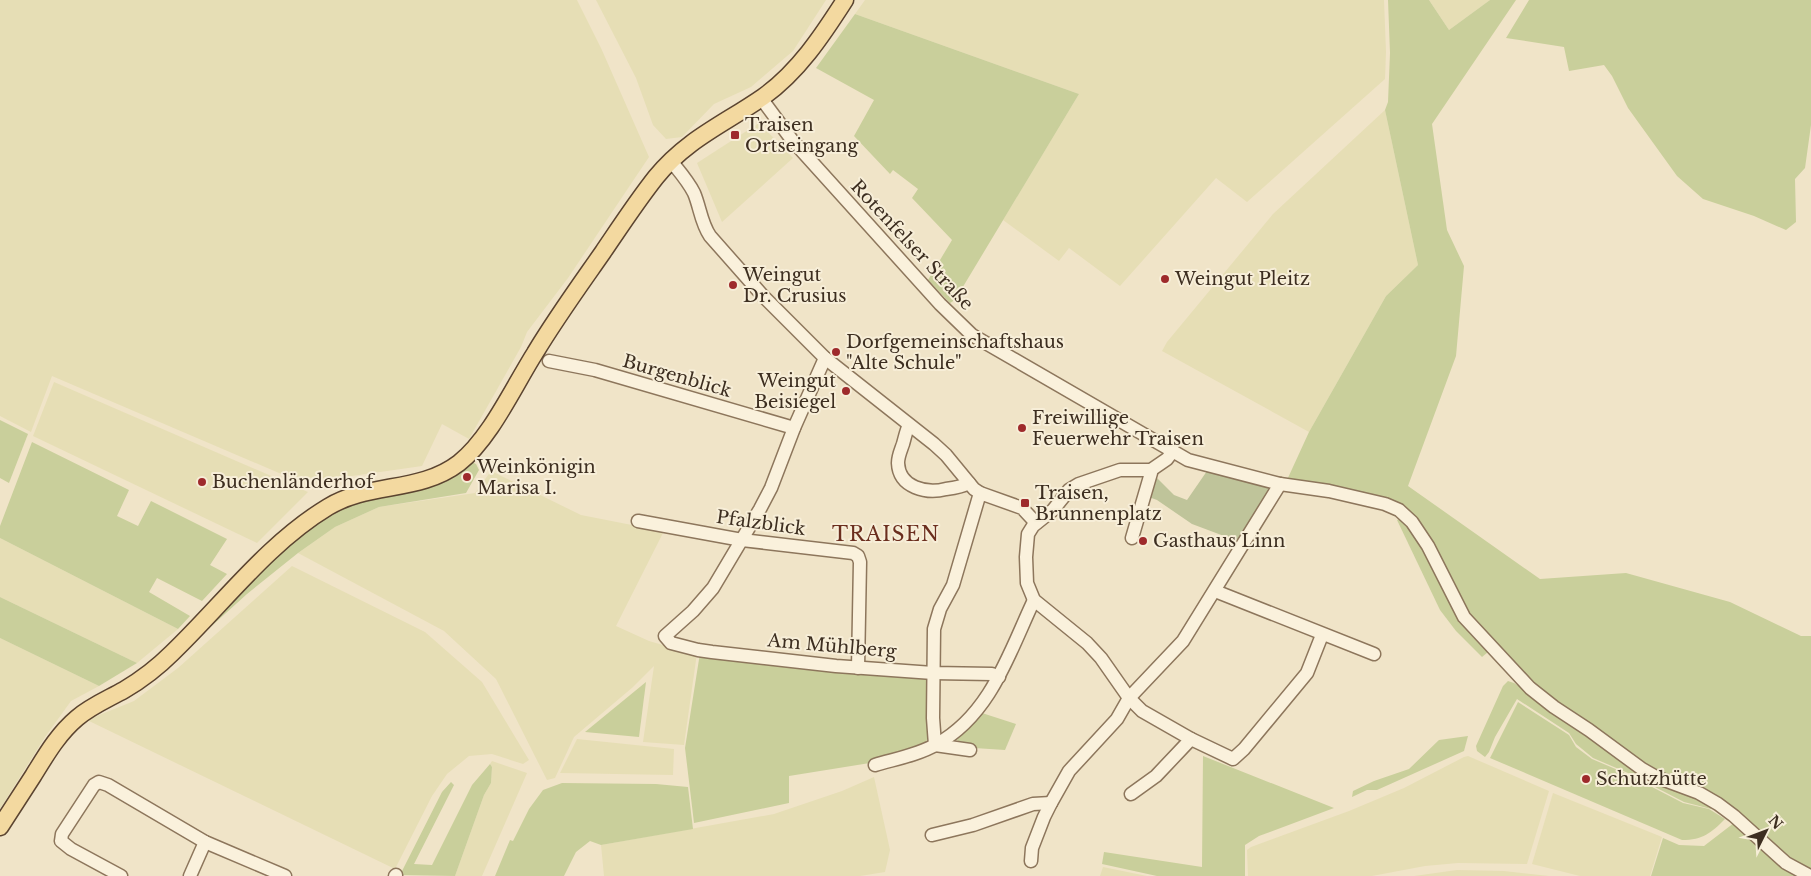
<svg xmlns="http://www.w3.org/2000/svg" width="1811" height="876" font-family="'Libre Baskerville',serif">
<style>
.farmland{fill:#e6deb5}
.green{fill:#c9cf9b}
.cemetery{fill:#bfc49a}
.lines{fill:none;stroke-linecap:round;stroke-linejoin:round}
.minor-casing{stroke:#8d765c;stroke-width:15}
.major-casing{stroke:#5b4430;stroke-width:19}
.minor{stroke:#faf1dc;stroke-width:12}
.major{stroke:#f3d9a0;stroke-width:16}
.poi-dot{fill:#9e2a2b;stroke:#f7eed8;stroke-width:2}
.labels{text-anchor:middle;stroke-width:4;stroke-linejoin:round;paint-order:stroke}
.poi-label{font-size:18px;fill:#3d2e20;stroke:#f7eed8;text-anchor:start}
.street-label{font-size:18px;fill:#3d2e20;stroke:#f7eed8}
.quarter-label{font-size:20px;letter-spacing:1px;fill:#6b2e1e;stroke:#f7eed8}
</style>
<rect width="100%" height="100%" fill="#f0e4c8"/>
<!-- farmland -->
<g class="farmland">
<polygon points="0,0 577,0 601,48 649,157 568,278 527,332 521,347 469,439 442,424 422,466 331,479 286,476 52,376 31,432 0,416"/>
<polygon points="596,0 826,0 793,51 751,87 714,104 682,137 666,139 653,125 636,78"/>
<polygon points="865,0 1384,0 1386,52 1385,79 1247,202 1216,178 1120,286 1069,248 1059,261 1003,220 1079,94 855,14"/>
<polygon points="1429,0 1490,0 1449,30"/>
<polygon points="1385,110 1418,265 1386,296 1309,432 1162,351 1167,342 1273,214"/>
<polygon points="759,123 793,158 722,222 697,163"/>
<polygon points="54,382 308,492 257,543 33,436"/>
<polygon points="491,471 581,515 637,526 665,529 616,626 649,641 680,650 697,653 684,745 643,742 654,666 633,687 574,737 555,778 547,780 496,679 444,631 298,553 335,527 379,507 475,493"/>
<polygon points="0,538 178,629 137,663 0,597"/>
<polygon points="292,566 425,632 482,682 529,760 523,764 492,754 469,756 447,774 432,796 395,869 87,720 134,701 178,668"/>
<polygon points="0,638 99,686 71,701 45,737 0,809"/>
<polygon points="577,739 674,749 673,775 560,773"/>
<polygon points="1468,756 1549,791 1527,864 1458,863 1425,866 1372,876 1248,876 1247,850 1251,847 1349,811 1404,788 1464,757"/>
<polygon points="492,761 527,773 482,876 455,876 484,795 491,783 492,767 490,764"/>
<polygon points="874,777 890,850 885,872 860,876 604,876 601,845 774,814 842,791"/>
<polygon points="1553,793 1662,837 1650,876 1580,876 1532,864"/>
<polygon points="1103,867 1147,876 1100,876"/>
<polygon points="1457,870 1504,871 1549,876 1414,876"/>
</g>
<!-- green -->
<g class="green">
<polygon points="1388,0 1429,0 1449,30 1490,0 1516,0 1432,124 1447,230 1464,266 1456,356 1408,486 1540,579 1626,573 1730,602 1801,636 1811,636 1811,876 1651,876 1663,838 1679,845 1704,846 1743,816 1709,793 1667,777 1639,760 1557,704 1516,667 1463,608 1408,510 1287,480 1309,432 1386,296 1418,265 1385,110 1388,102 1390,53"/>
<polygon points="1529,0 1811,0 1811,125 1805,168 1795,179 1796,222 1786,230 1754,216 1703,199 1677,176 1628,108 1612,76 1604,65 1569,71 1564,47 1506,38"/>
<polygon points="855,14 1079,94 955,300 950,303 928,280 952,240 912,198 918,189 893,170 890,174 854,136 874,100 816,68"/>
<polygon points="0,420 28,434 9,483 0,478"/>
<polygon points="32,442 129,490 117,516 138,526 151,501 227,539 210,565 227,574 202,601 157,578 149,592 190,616 178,629 0,538 0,526"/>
<polygon points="472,462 476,464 479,470 466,493 379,507 335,527 298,553 247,594 184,651 234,598 290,544 312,527 336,511 368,499 420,490"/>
<polygon points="1401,518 1410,527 1485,647 1488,652 1482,657 1456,631 1440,610 1397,520"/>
<polygon points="0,597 137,663 99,686 0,638"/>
<polygon points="700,653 929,677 929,730 928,738 924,745 876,762 789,776 789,803 694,823 685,748"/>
<polygon points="1508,681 1514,683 1711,807 1711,809 1684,802 1628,773 1593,758 1576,744 1569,733 1517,699 1495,737 1489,752 1485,757 1477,751 1476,746 1503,686"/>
<polygon points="646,682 639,737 585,732"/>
<path d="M 1518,702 L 1569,735 L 1576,747 L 1592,759 L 1625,773 L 1683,803 L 1709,809 L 1725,819 C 1711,833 1703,840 1682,840 L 1490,758 Z"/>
<polygon points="982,713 1016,724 1005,750 959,747 957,738"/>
<polygon points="1468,736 1464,751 1377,790 1367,790 1352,797 1353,791 1374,781 1409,769 1439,740"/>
<polygon points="1203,756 1334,808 1259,836 1245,845 1245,876 1157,876 1102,864 1104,852 1202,867"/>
<polygon points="490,764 492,767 491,783 484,795 455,876 400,875 442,792 451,782 454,785 414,864 432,865 472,785"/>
<polygon points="562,783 656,784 688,787 693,829 601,845 590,841 576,852 564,876 495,876 510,840 513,841 529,809 543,790"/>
</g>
<!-- cemetery -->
<polygon class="cemetery" points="1207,471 1261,484 1266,486 1269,490 1240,542 1192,524 1157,500 1146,496 1154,475 1174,495 1187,500"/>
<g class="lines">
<!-- minor casing -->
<g class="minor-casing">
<g id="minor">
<polyline points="761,98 792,140 940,304 972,335 1188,460 1280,484 1329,491 1385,504 1399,510 1412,522 1428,546 1464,617 1530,688 1554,707 1589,730 1642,769 1656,777 1699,793 1718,804 1734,816 1786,863 1810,876"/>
<path d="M 671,161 C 679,171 688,181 694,193 C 700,207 701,223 710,236 L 763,296 L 825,358 L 934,444 L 946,455 L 974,489 L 980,493 L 1022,508 L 1036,523"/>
<polyline points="825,358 794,428 771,488 760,509 713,588 693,611 665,636 671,643 698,650 712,652 836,666 933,673 992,674 999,677"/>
<polyline points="549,361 595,370 794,428"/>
<path d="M 909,425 C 906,431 905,437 903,444 C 901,450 898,456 898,463 C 899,488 927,494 946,489 C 954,488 962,487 969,483"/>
<polyline points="1173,451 1167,459 1151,470 1120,470 1079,484 1069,490 1053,510 1033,526 1028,534 1026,557 1027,583 1034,600 1087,643 1101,658 1129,698 1142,711 1191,739 1233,759 1244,749 1307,673 1322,635"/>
<polyline points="638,521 742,540 853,553 858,556 860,562 858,668"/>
<polyline points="1132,538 1151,473 1151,470"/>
<polyline points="1215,591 1374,654"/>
<polyline points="935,745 933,718 934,629 940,609 953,585 980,493"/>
<polyline points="935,745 970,750"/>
<path d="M 875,765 C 895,759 918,755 937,744 C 991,714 1009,653 1034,600"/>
<polyline points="1131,794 1156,776 1191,739"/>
<polyline points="932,835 973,825 1033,804 1051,803"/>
<polyline points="1031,861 1032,848 1044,817 1051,803 1069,771 1117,719 1129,698 1183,641 1280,484"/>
<polyline points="121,876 71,849 61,841 62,834 94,785 99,782 108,785 205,842 285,876"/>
<polyline points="190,876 205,842"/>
<polyline points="395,876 396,875"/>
</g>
</g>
<!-- major casing -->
<g class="major-casing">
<path id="major" d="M 0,827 C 11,810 22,793 33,776 C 46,755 58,734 77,718 C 91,706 108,699 124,690 C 141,680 158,667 172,653 C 223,604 267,544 328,507 C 369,482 420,493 459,463 C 490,439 514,386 535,353 C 556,318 580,285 603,252 C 620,227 637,201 656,177 C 687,139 724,124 763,97 C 798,72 822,36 845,0"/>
</g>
<!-- minor -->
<use href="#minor" class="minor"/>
<!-- major -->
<use href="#major" class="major"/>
</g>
<!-- markers -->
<g class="poi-dot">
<rect x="730" y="130" width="10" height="10" rx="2.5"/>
<circle cx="1165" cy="279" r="5"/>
<circle cx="733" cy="285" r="5"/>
<circle cx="836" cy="352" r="5"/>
<circle cx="846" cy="391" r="5"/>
<circle cx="1022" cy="428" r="5"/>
<circle cx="467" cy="477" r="5"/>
<circle cx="202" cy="482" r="5"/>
<rect x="1020" y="498" width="10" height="10" rx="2.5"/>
<circle cx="1143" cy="541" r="5"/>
<circle cx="1586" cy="779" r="5"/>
</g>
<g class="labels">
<!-- poi labels -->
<g class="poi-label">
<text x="745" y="131">Traisen<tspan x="745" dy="21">Ortseingang</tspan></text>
<text x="743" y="281">Weingut<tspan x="743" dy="21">Dr. Crusius</tspan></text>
<text x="1175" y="285">Weingut Pleitz</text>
<text x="846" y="348">Dorfgemeinschaftshaus<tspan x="846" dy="21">"Alte Schule"</tspan></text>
<text x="836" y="387" text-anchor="end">Weingut<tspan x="836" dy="21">Beisiegel</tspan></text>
<text x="1032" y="424">Freiwillige<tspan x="1032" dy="21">Feuerwehr Traisen</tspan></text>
<text x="477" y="473">Weinkönigin<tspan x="477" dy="21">Marisa I.</tspan></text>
<text x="212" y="488">Buchenländerhof</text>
<text x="1035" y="499">Traisen,<tspan x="1035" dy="21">Brunnenplatz</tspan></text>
<text x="1153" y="547">Gasthaus Linn</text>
<text x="1596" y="785">Schutzhütte</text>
</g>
<!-- street labels -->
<g class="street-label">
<text transform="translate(912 245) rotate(47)" y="6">Rotenfelser Straße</text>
<text transform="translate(677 376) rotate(16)" y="6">Burgenblick</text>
<text transform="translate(761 523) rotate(8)" y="6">Pfalzblick</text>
<text transform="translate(832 646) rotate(5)" y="6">Am Mühlberg</text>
</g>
<!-- quarter labels -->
<g class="quarter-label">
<text x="886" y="541">TRAISEN</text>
</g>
</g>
<!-- north arrow -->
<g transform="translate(1766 831) rotate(48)" stroke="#f7eed8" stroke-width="4" paint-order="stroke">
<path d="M0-4L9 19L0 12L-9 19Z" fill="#3d2e20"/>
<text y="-8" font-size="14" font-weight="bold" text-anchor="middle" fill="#3d2e20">N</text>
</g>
</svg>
